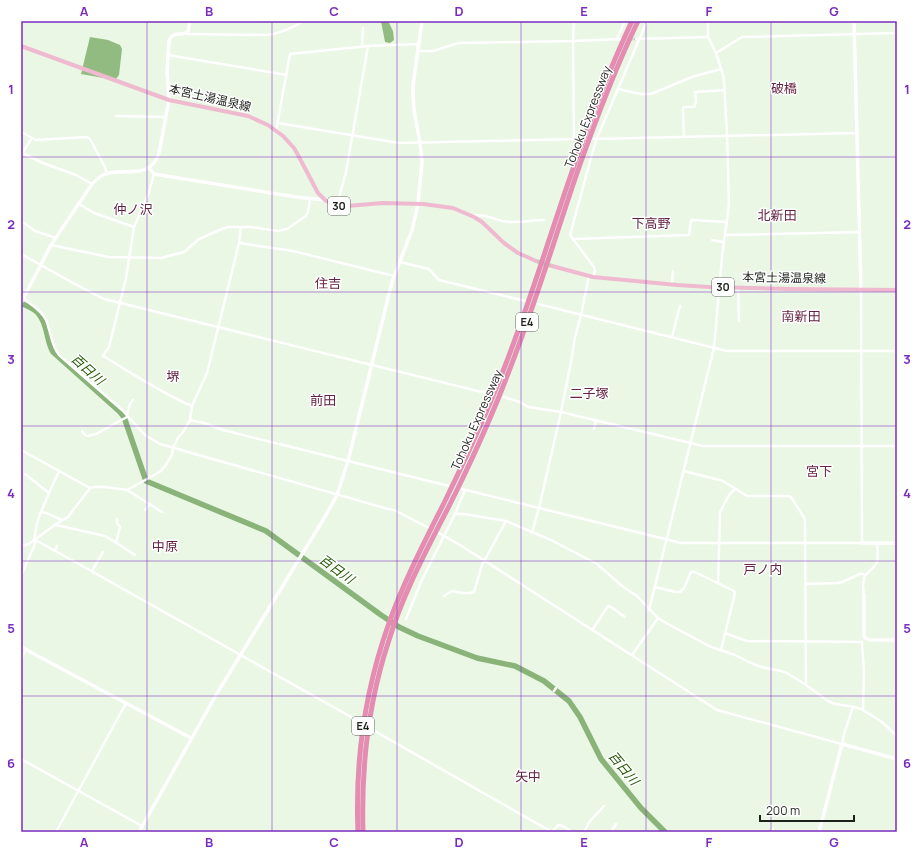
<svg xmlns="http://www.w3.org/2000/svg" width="918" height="853" font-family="Manrope,'Noto Sans JP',sans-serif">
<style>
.forest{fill:#91bb81}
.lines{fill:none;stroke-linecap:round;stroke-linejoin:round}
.river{stroke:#89b379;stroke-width:5.5}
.minor-tunnel{stroke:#c0ccbc;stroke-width:2.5;stroke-dasharray:2.5 1;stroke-linecap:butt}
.primary-tunnel{stroke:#c0ccbc;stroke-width:4;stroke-dasharray:4 2;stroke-linecap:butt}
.minor{stroke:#fff;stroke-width:2.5}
.tertiary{stroke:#fff;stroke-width:3.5}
.primary{stroke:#efbad0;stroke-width:4}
.motorway{stroke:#e48cb1;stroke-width:5}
.grid{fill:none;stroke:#7b2cbf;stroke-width:1;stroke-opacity:0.55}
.labels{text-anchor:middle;stroke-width:3;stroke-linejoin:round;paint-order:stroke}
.shield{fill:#fff;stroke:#61645f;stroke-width:1}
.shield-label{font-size:11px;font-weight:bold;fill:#1d211b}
.street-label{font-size:12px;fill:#1d211b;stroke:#fff}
.neighbourhood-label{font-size:13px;fill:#642342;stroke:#fff}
.water-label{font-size:13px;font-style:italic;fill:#235802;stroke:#fff}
.neatline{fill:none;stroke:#7b2cbf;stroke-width:1.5}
.grid-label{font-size:13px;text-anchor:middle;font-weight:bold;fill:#7b2cbf}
</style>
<rect width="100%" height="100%" fill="#e9f7e4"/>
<!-- forest -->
<g class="forest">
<polygon points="381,21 388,21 393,31 394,40 390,43 385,42"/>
<polygon points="90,37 108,40 120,45 122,49 119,75 115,80 81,74"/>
</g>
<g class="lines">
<!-- river -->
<path class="river" d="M 21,303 C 26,306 34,308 38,313 C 48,323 46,341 53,352 L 120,412 L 124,417 L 146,481 L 266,531 L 381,615 L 399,627 L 418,636 L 477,658 L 515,666 L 544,681 L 569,701 L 580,717 L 601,759 L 641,808 L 665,832"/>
<!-- minor-tunnel -->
<polyline class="minor-tunnel" points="623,39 636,39"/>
<!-- primary-tunnel -->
<polyline class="primary-tunnel" points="536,261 552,266"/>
<!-- minor -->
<g class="minor">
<polyline points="574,21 573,41 574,139"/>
<path d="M 186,34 L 266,35 C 280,34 292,28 304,21"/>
<polyline points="617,39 625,21"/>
<polyline points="636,39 708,37"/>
<polyline points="362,47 363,28"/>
<polyline points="418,51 433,51 459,43 573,41 621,39"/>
<polyline points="716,53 742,37 897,33"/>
<polyline points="168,55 287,75"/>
<polyline points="721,69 692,77 651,94 641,94 618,89 597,138 592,154 570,235 573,239 689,235 691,221 692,220 727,222"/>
<polyline points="618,89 647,21"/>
<polyline points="116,116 166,117"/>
<polyline points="278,123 399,143 580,139"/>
<polyline points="276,131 290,54 368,46 419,44"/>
<polyline points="21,132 36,140 87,137 90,139 105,167 107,174"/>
<polyline points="684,136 683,109 684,107 694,107 696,102 695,92 725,90"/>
<polyline points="594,139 857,133"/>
<polyline points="22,153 43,163 76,175 92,184"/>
<polyline points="21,155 32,138"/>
<path d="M 154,174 L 148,195 L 134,227 L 126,278 L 109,347 L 103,356 C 132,373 161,393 192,406"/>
<polyline points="79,204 94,213 134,227"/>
<polyline points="337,205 346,172 368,46"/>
<path d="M 474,216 C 482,213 494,219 502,221 C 516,224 530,220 544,220"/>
<polyline points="21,221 35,231 56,238"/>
<polyline points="726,235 860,232"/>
<polyline points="573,239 594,267 595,271 593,277"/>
<polyline points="712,240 724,242"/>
<polyline points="239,243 293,251 394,276"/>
<polyline points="51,245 109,257 161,258 184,252 199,239 222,229 228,227 250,227 278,231 287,229 306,216 308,212 310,199"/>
<polyline points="21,254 73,283 104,299 490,394"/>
<polyline points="400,262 429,269 439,280 525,301"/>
<polyline points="672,284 673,271"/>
<polyline points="738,288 739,321"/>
<path d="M 24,299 C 32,305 42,311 46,320 C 51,332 51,345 59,355 L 122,410 L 145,435 L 160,444 L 388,509 L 394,510 L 429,528"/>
<polyline points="538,304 727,351 897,351"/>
<polyline points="672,337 680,306"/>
<polyline points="504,397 520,402 528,407 561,412 703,446 897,446"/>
<polyline points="127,414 130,404 133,400"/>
<polyline points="190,420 204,423 223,430 449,486"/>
<polyline points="594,429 596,420"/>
<polyline points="82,431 86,436 88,436 96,434 127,417"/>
<polyline points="21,450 90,488 95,487 105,487 127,490 162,512"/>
<polyline points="684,471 723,481 747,496 788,496 791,497 805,519 806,685"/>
<polyline points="25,474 49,493"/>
<polyline points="462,489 681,543 862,543 861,290"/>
<polyline points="127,490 156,474 161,471 165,466 172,455 173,448 178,438 185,429 190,420 192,406 207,373 239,243 241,227"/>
<polyline points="145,510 150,504"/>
<polyline points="41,512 49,493 59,471"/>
<polyline points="455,514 465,490"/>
<polyline points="56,525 105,536 115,542 135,555"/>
<polyline points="532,532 539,508 561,412 571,362 575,337 581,315 589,276"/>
<polyline points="439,533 460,545 717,710 842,744 844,734 853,707"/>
<polyline points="34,541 37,524 40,514 41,512 46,513 62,520"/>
<polyline points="35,541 39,542 77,563 360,722"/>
<polyline points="116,543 120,527 117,523 117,519"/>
<polyline points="21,546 29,544 56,524 68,517 90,488"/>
<polyline points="55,551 57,546"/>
<polyline points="92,571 103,552"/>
<polyline points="21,576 35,544 35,541"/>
<polyline points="718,584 720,512 729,495 735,489"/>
<polyline points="805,584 838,583 842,582 860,574 863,574 865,575"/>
<polyline points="655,587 676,592 680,592 684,588 691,572 695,572 734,591 735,593 721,650"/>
<path d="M 864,595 C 863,589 862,582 865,576 C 868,571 875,568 877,562 C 879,556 877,549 877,543"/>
<path d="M 444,596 L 452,591 C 459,592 467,595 474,592 L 482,565 L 506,521"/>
<polyline points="649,610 714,348 722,257 729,204 727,135 724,81 723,75 716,53 708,37 708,21"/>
<polyline points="406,619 421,582 455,514 464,514 506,521 551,540 597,564 622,586 637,596 658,618 668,624 711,647 735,655 749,662 761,667 781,671 787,673 806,685 828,701 835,704 855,707 863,710 882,722 897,736"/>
<polyline points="593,629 608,606 611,607 625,617"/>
<polyline points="725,633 741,639 748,641 862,642 864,672 863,710"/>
<polyline points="632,655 658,618"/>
<polyline points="21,659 26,649"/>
<polyline points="554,691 556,688"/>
<polyline points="371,729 552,832"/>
<polyline points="21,759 142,826"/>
<polyline points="56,832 126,703"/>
<polyline points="552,832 558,825 563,826 572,832"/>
<polyline points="584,832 590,821 604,806"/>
<polyline points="611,832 616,824"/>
<polyline points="772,832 773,829"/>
</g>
<!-- tertiary -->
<g class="tertiary">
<polyline points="854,21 861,290"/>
<polyline points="149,168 154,174 296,197 325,200"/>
<path d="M 21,303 L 51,245 L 92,184 C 96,180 100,176 105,174 C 125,167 150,181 159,153 L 169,100 L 167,72 L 169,41 C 173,29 183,38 188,31 C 189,28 189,24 190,21"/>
<polyline points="862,543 897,543"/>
<polyline points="864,595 864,635 865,638 870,640 897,640"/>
<polyline points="21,647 191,738"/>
<polyline points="139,832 216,695 323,520 337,495 348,461 392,282 412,230 418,204 422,162 420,143 414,110 413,95 413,85 422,21"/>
<polyline points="819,832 842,744 897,759"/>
</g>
<!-- primary -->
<g class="primary">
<polyline points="21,46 169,100 248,116 268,125 283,136 294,148 298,155 318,193 325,200 330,203 338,205 347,206 383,203 423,204 453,208 474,217 482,222 504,243 518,253 536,261"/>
<polyline points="552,266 593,277 677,285 709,287 790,289 897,290"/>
</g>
<!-- motorway -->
<g class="motorway">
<path d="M 358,832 C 355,761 365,690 389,623 C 404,581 425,541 445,501 C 466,458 486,415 503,371 C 530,303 550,234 574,166 C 591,117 610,68 632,21"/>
<path d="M 363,832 C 361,766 368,703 389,640 C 405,587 433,539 457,490 C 476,451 494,411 509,371 C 535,305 555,237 578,170 C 596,119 615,69 638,21"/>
</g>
</g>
<!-- grid -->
<path class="grid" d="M 147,21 L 147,832M 272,21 L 272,832M 397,21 L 397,832M 521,21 L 521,832M 646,21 L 646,832M 771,21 L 771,832M 21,157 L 897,157M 21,292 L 897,292M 21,426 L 897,426M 21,561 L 897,561M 21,696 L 897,696"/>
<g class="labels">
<!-- shield labels -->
<g class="shield">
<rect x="328" y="197" width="22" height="18" rx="3"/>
<rect x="712" y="278" width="22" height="18" rx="3"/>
<rect x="516" y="313" width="22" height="18" rx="3"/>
<rect x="352" y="717" width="22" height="18" rx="3"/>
</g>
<g class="shield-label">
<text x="339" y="210">30</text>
<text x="723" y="291">30</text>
<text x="527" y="326">E4</text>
<text x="363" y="730">E4</text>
</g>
<!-- street labels -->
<g class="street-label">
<text transform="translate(210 98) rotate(13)" y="4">本宮土湯温泉線</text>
<text transform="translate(588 117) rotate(-69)" y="4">Tohoku Expressway</text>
<text transform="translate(784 278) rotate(1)" y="4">本宮土湯温泉線</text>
<text transform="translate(477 420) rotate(-66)" y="4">Tohoku Expressway</text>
</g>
<!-- neighbourhood labels -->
<g class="neighbourhood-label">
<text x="784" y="93">破橋</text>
<text x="133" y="214">仲ノ沢</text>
<text x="777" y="220">北新田</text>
<text x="651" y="228">下高野</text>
<text x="328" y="288">住吉</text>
<text x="801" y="321">南新田</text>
<text x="173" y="381">堺</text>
<text x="589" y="398">二子塚</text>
<text x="323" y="405">前田</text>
<text x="819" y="476">宮下</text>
<text x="165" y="551">中原</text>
<text x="763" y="574">戸ノ内</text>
<text x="528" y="781">矢中</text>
</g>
<!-- water labels -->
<g class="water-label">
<text transform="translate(88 369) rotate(42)" y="5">百日川</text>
<text transform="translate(337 569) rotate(36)" y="5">百日川</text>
<text transform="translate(624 768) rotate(50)" y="5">百日川</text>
</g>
</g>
<!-- border -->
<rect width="918" height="853" fill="none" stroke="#ffffff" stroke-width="44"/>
<!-- scale -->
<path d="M760 815v6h94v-6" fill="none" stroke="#1d211b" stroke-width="2"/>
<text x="766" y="815" font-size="12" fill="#1d211b" stroke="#ffffff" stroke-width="3" paint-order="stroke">200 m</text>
<rect x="22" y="22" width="874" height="809" class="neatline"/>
<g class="grid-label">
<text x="84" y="16">A</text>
<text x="209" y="16">B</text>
<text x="334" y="16">C</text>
<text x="459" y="16">D</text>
<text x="584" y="16">E</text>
<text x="709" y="16">F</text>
<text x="834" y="16">G</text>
<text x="11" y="94">1</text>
<text x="907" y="94">1</text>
<text x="11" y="229">2</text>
<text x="907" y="229">2</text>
<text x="11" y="364">3</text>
<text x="907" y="364">3</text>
<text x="11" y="498">4</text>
<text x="907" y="498">4</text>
<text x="11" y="633">5</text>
<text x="907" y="633">5</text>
<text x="11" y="768">6</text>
<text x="907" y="768">6</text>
<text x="84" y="847">A</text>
<text x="209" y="847">B</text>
<text x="334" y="847">C</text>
<text x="459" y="847">D</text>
<text x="584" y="847">E</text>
<text x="709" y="847">F</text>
<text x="834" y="847">G</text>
</g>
</svg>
